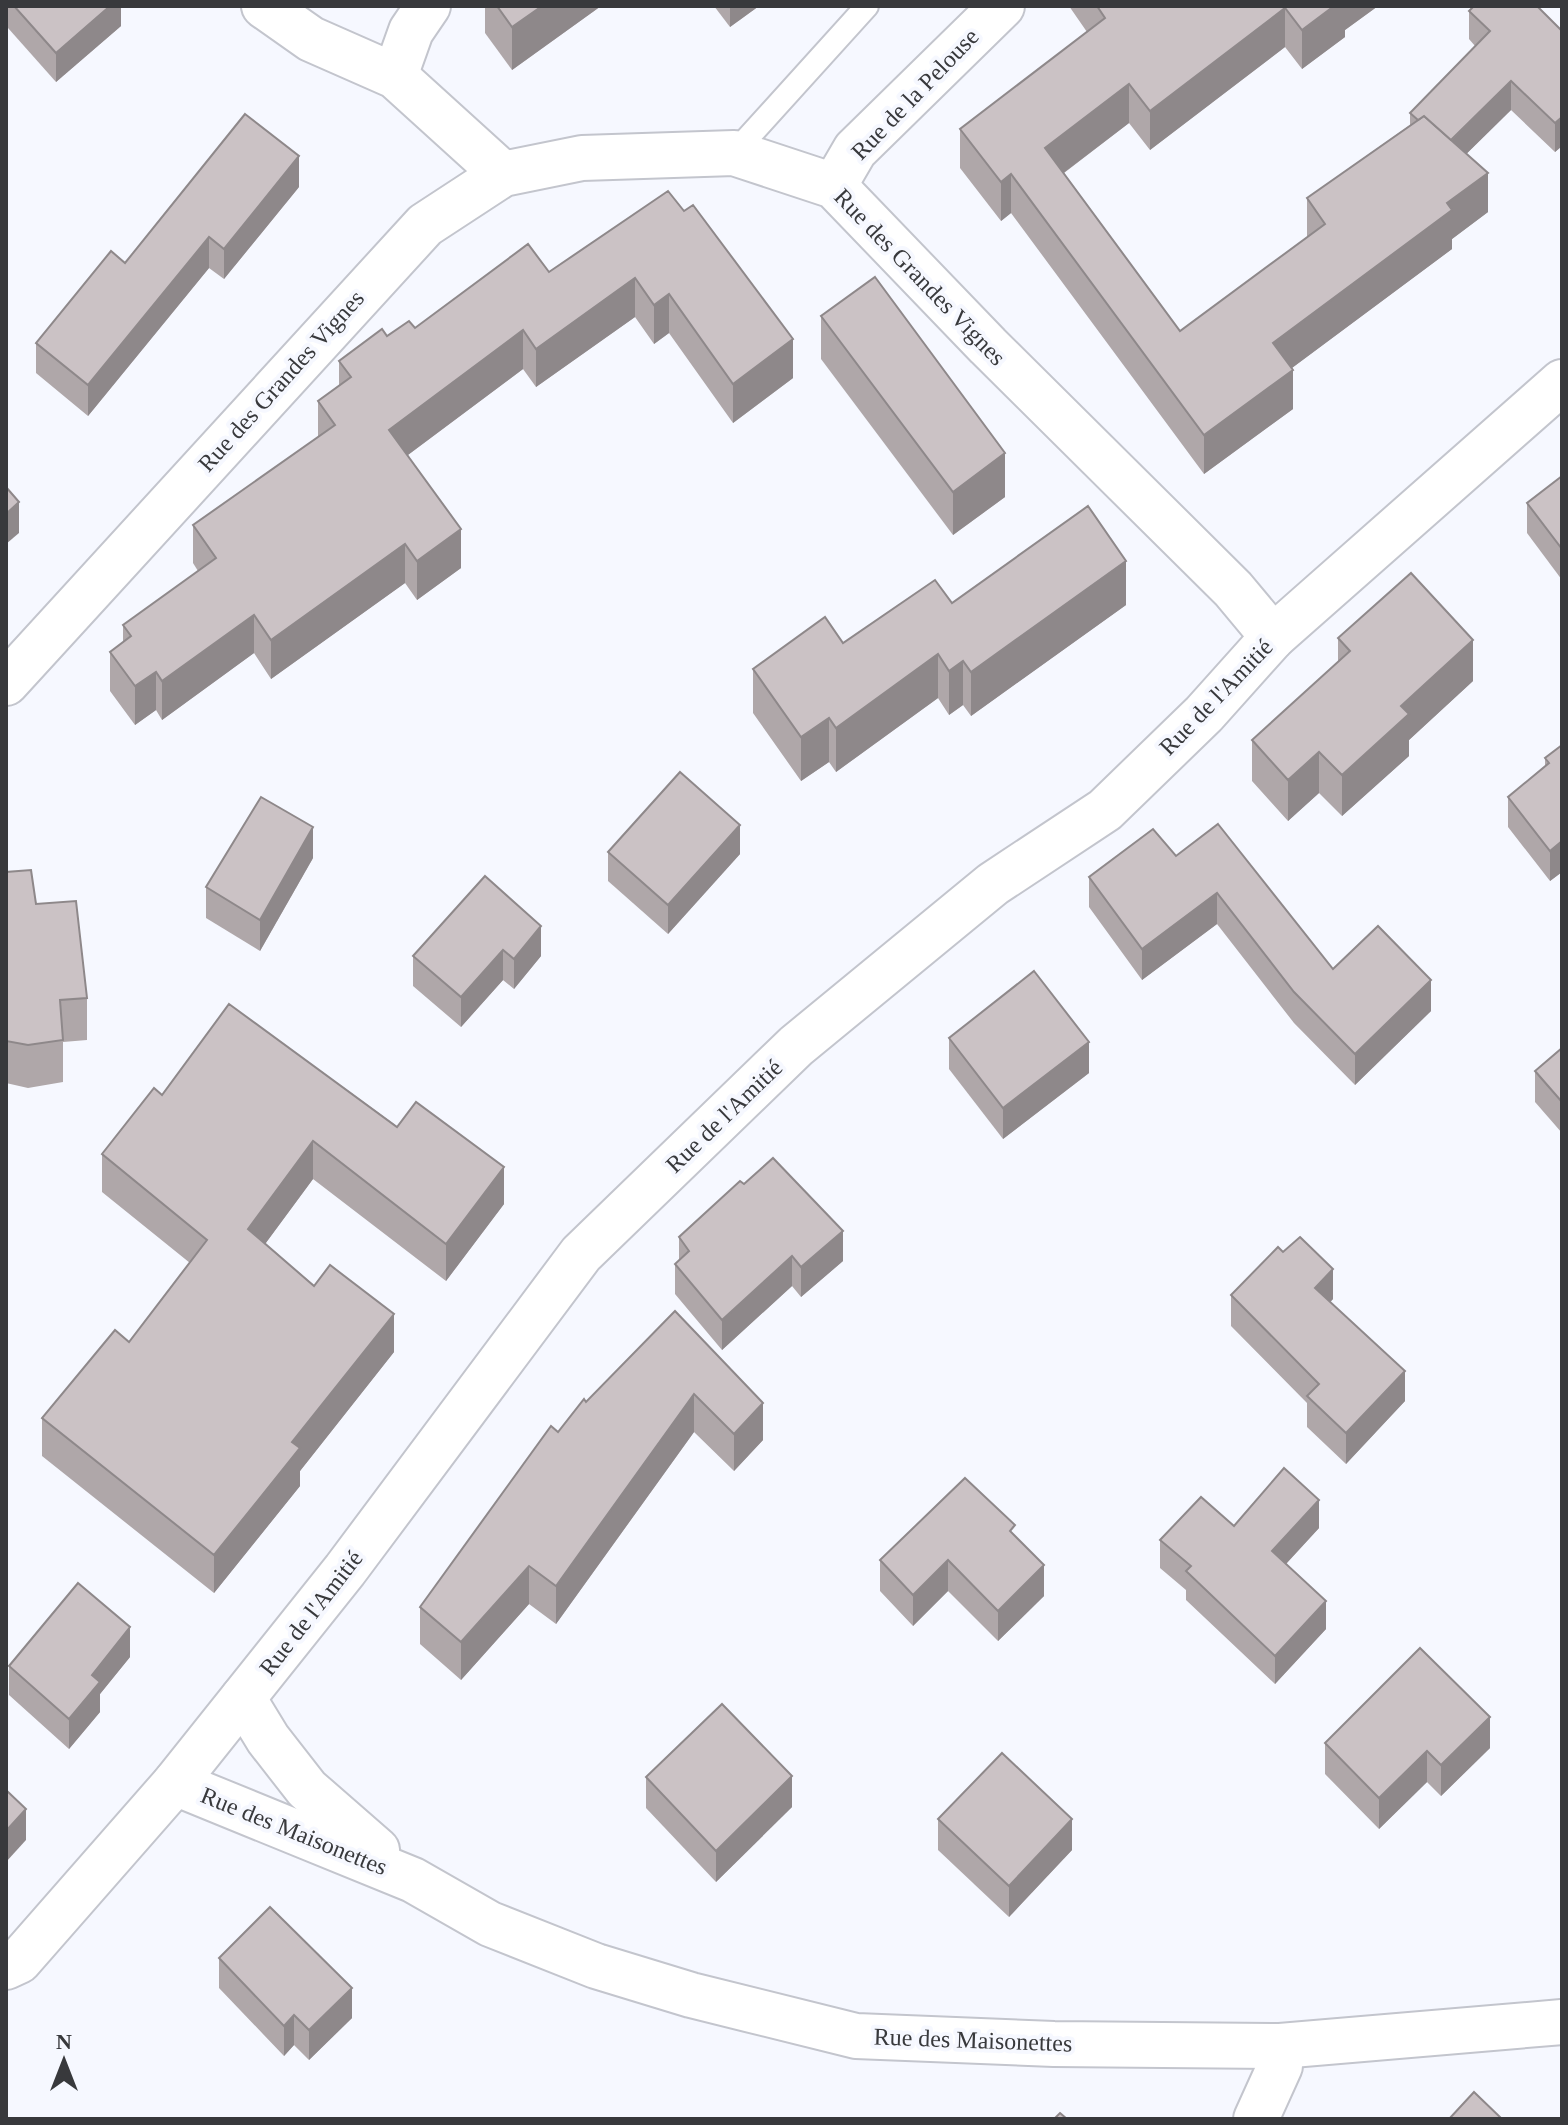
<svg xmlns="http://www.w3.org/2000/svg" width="1568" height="2125" font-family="'Times New Roman',serif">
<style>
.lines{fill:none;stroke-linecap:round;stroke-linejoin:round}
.service-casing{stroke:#c3c5cd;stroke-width:26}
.minor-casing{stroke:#c3c5cd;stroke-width:48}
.tertiary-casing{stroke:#c3c5cd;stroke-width:48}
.service{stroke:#fff;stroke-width:22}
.minor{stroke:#fff;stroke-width:44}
.tertiary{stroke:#fff;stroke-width:44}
.wall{fill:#afa7a9}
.shaded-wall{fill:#8e888a}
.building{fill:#cbc2c5;stroke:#8e888a;stroke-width:2}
.labels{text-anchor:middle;stroke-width:8;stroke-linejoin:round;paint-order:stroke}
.street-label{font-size:24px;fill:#38393c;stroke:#f6f8ff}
</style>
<rect width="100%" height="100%" fill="#f6f8ff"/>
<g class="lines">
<!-- service casing -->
<g class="service-casing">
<polyline id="service" points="734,153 867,6"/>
</g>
<!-- minor casing -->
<g class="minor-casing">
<g id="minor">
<polyline points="264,6 311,39 395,76 503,174"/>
<polyline points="395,76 411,31 428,6"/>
<polyline points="834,186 855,150 1002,6"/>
<polyline points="6,683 425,225 503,174 582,158 734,153 834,186 988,346 1233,589 1273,637"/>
<polyline points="243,1698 268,1739 307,1789 377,1850"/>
<polyline points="175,1783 413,1880 490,1924 596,1966 691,1995 856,2036 1054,2044 1280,2046 1562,2022"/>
<polyline points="1256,2119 1280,2066 1280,2046"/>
</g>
</g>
<!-- tertiary casing -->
<g class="tertiary-casing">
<polyline id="tertiary" points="6,1967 19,1961 175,1783 345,1570 581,1254 796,1046 993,884 1105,810 1204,714 1273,637 1562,382"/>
</g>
<!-- service -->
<use href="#service" class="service"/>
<!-- minor -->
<use href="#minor" class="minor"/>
<!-- tertiary -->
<use href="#tertiary" class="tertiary"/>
</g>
<!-- wall -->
<g class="wall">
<polygon points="8,6 121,6 121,26 56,82 8,28"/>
<polygon points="485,6 601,6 512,70 485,33"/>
<polygon points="714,6 759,6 730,27"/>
<polygon points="1069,6 1378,6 1345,30 1345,37 1302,69 1285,47 1150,150 1129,123 1064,173 1180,331 1307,237 1307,198 1410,125 1410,113 1475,46 1469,39 1469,11 1562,31 1562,146 1555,152 1511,110 1466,154 1488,212 1452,239 1452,249 1292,368 1293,409 1204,474 1011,213 1001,221 960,168 960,129 1087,32"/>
<polygon points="299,187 224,279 209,268 88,416 36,373 36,343 125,263"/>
<polygon points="668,191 793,378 733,423 669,333 654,344 635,317 536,387 523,369 408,455 461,568 417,600 405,583 271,679 254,653 162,720 156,710 135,725 110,691 110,652 123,642 123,625 198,571 193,563 193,525 318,437 318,401 339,385 339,361 387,336 415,328 549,272"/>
<polygon points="821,316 1005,497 953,535 821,359"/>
<polygon points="1562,476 1562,580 1527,533 1527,503"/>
<polygon points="952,603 1126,605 971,716 963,705 949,715 938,698 836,772 829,762 801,781 753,713 753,669 843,643"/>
<polygon points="1338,638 1473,681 1409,740 1409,756 1342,816 1319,793 1288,821 1252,781 1252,740 1338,662"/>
<polygon points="1562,745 1562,872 1550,881 1508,827 1508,797 1545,766 1545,758"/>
<polygon points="608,852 740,854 668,934 608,881"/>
<polygon points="1176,856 1333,969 1431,1011 1355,1085 1294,1023 1217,924 1142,980 1089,907 1089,877"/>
<polygon points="313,858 260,951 206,918 206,887"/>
<polygon points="6,872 36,904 87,998 87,1040 63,1042 63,1082 28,1088 6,1083"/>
<polygon points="485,876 541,956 514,989 503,980 461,1027 413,986 413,956"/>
<polygon points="229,1004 504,1204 446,1281 313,1179 265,1244 394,1352 300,1471 300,1486 214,1593 42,1456 42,1418 129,1342 190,1263 102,1192 102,1154 162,1095"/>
<polygon points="949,1038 1089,1073 1003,1139 949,1069"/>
<polygon points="1562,1048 1562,1133 1535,1102 1535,1071"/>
<polygon points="679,1237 843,1261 801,1297 792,1286 722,1350 675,1294 675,1264 679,1260"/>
<polygon points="1231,1295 1333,1299 1330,1302 1405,1401 1346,1464 1307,1427 1307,1403 1231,1326"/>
<polygon points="675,1311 763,1440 734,1471 694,1432 556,1624 529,1604 461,1680 420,1644 420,1607 558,1432"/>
<polygon points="1234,1526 1319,1528 1286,1564 1326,1629 1275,1684 1186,1600 1186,1590 1160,1568 1160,1540"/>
<polygon points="1015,1536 1044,1596 998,1641 948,1591 913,1626 880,1591 880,1560"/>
<polygon points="130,1657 100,1694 100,1712 69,1749 9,1695 9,1666"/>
<polygon points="1325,1743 1490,1748 1441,1796 1427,1782 1379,1829 1325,1774"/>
<polygon points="646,1777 792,1807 716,1882 646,1808"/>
<polygon points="938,1819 1072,1850 1009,1917 938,1850"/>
<polygon points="219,1958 352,2018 309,2060 294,2045 284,2056 219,1988"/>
</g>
<!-- shaded-wall -->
<g class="shaded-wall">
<polygon points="110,6 121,6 121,26 56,82 56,53"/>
<polygon points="542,6 601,6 512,70 512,27"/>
<polygon points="730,6 759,6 730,27"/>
<polygon points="1334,6 1378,6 1345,30 1345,37 1302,69 1302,30"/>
<polygon points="1285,8 1285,47 1150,150 1150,111"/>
<polygon points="1511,81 1511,110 1446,174 1446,146"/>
<polygon points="1129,84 1129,123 1045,187 1045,148"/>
<polygon points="1562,117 1562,146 1555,152 1555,123"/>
<polygon points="299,156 299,187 224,279 224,249"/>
<polygon points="1488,173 1488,212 1452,239 1452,249 1273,382 1273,343 1447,203"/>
<polygon points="1011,174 1011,213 1001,221 1001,182"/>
<polygon points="209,237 209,268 88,416 88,385"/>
<polygon points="635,278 635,317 536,387 536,349"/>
<polygon points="669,294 669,333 654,344 654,305"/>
<polygon points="523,330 523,369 389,469 389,430"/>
<polygon points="793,339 793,378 733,423 733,384"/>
<polygon points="1293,370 1293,409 1204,474 1204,435"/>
<polygon points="1005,453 1005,497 953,535 953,492"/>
<polygon points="19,502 19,533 6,544 6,514"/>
<polygon points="461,529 461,568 417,600 417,561"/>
<polygon points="405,544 405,583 271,679 271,640"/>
<polygon points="1126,561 1126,605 971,716 971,672"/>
<polygon points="254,615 254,653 162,720 162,681"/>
<polygon points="1473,640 1473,681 1409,740 1409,756 1342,816 1342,775 1401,706"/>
<polygon points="938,654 938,698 836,772 836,728"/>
<polygon points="963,661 963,705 949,715 949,671"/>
<polygon points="156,672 156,710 135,725 135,686"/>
<polygon points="829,718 829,762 801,781 801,737"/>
<polygon points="1319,752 1319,793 1288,821 1288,780"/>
<polygon points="740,825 740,854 668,934 668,905"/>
<polygon points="313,827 313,858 260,951 260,920"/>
<polygon points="1562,841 1562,872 1550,881 1550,851"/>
<polygon points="1217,893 1217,924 1142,980 1142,949"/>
<polygon points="541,926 541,956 514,989 514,959"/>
<polygon points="503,950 503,980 461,1027 461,997"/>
<polygon points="1431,980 1431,1011 1355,1085 1355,1054"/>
<polygon points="1089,1042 1089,1073 1003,1139 1003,1108"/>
<polygon points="313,1141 313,1179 248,1267 248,1229"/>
<polygon points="504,1167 504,1204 446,1281 446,1244"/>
<polygon points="843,1231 843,1261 801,1297 801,1267"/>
<polygon points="792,1256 792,1286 722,1350 722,1320"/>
<polygon points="1333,1269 1333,1299 1315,1318 1315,1288"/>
<polygon points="394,1314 394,1352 300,1471 300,1486 214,1593 214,1555 292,1442"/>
<polygon points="1405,1371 1405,1401 1346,1464 1346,1433"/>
<polygon points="694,1394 694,1432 556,1624 556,1586"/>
<polygon points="763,1403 763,1440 734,1471 734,1434"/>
<polygon points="1319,1500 1319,1528 1272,1579 1272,1551"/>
<polygon points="948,1560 948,1591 913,1626 913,1595"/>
<polygon points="1044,1565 1044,1596 998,1641 998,1611"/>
<polygon points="529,1566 529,1604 461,1680 461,1642"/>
<polygon points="1326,1601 1326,1629 1275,1684 1275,1656"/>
<polygon points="130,1627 130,1657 100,1694 100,1712 69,1749 69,1719 92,1675"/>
<polygon points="1490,1717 1490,1748 1441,1796 1441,1765"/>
<polygon points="1427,1751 1427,1782 1379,1829 1379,1798"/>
<polygon points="792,1776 792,1807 716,1882 716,1851"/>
<polygon points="26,1809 26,1840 6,1862 6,1831"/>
<polygon points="1072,1819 1072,1850 1009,1917 1009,1886"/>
<polygon points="352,1988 352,2018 309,2060 309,2030"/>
<polygon points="294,2015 294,2045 284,2056 284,2026"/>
</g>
<!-- building -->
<g class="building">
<polygon points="14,6 110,6 56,53"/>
<polygon points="497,6 542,6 512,27"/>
<polygon points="1097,6 1334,6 1302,30 1285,8 1150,111 1129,84 1045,148 1180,331 1325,224 1307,198 1424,116 1488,173 1447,203 1452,210 1273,343 1293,370 1204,435 1011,174 1001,182 960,129 1105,18"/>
<polygon points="1474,6 1537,6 1562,31 1562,117 1555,123 1511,81 1451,140 1424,116 1418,120 1410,113 1490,31 1469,11"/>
<polygon points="245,114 299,156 224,249 209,237 88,385 36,343 111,251 125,263"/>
<polygon points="668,191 684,211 693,205 793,339 733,384 669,294 654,305 635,278 536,349 523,330 389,430 461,529 417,561 405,544 271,640 254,615 162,681 156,672 135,686 110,652 131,636 123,625 216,558 193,525 335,425 318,401 351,377 339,361 382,329 387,336 409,321 415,328 528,244 549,272"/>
<polygon points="875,277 1005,453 953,492 821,316"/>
<polygon points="1562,476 1562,549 1527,503"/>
<polygon points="6,487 19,502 6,514"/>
<polygon points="1088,506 1126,561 971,672 963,661 949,671 938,654 836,728 829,718 801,737 753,669 825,617 843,643 935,580 952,603"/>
<polygon points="1411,573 1473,640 1401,706 1409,714 1342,775 1319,752 1288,780 1252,740 1350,651 1338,638"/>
<polygon points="1562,745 1562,841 1550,851 1508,797 1549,763 1545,758"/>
<polygon points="680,772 740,825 668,905 608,852"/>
<polygon points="261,797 313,827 260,920 206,887"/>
<polygon points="1218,824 1333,969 1378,926 1431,980 1355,1054 1294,992 1217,893 1142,949 1089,877 1153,829 1176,856"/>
<polygon points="31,870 36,904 76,901 87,998 60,1000 63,1040 28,1045 6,1041 6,872"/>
<polygon points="485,876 541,926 514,959 503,950 461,997 413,956"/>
<polygon points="1034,971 1089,1042 1003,1108 949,1038"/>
<polygon points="229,1004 397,1127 416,1102 504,1167 446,1244 313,1141 248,1229 314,1286 330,1265 394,1314 292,1442 300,1448 214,1555 42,1418 115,1330 129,1342 207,1240 102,1154 154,1088 162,1095"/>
<polygon points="1562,1048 1562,1102 1535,1071"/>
<polygon points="773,1158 843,1231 801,1267 792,1256 722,1320 675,1264 689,1251 679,1237 740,1181 744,1184"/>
<polygon points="1300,1237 1333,1269 1315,1288 1405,1371 1346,1433 1307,1396 1319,1384 1231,1295 1278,1247 1283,1252"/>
<polygon points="675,1311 763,1403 734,1434 694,1394 556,1586 529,1566 461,1642 420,1607 551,1426 558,1432 584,1399 586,1402"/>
<polygon points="1284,1468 1319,1500 1272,1551 1326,1601 1275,1656 1186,1571 1191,1566 1160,1540 1201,1497 1234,1526"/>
<polygon points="965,1478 1015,1525 1010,1531 1044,1565 998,1611 948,1560 913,1595 880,1560"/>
<polygon points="78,1583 130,1627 92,1675 100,1682 69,1719 9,1666"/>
<polygon points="1420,1648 1490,1717 1441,1765 1427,1751 1379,1798 1325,1743"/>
<polygon points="722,1704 792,1776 716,1851 646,1777"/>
<polygon points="1002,1753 1072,1819 1009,1886 938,1819"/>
<polygon points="6,1790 26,1809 6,1831"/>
<polygon points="270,1907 352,1988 309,2030 294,2015 284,2026 219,1958"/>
<polygon points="1474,2092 1502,2119 1449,2119"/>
<polygon points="1060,2113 1067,2119 1054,2119"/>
</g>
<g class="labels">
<!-- street labels -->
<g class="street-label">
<text transform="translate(915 94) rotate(-46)" y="8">Rue de la Pelouse</text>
<text transform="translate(920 277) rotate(46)" y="8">Rue des Grandes Vignes</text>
<text transform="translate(281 381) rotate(-48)" y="8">Rue des Grandes Vignes</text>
<text transform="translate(1216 697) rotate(-46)" y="8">Rue de l'Amitié</text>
<text transform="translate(724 1116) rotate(-44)" y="8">Rue de l'Amitié</text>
<text transform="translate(311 1613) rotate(-52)" y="8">Rue de l'Amitié</text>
<text transform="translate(294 1831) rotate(22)" y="8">Rue des Maisonettes</text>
<text transform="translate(973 2040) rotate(2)" y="8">Rue des Maisonettes</text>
</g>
</g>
<!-- border -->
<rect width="1568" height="2125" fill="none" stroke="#38393c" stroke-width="16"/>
<!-- north arrow -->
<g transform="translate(64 2061)" stroke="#f6f8ff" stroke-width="6" paint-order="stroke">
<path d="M0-6L14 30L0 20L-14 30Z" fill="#38393c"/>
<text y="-12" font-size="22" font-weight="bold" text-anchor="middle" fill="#38393c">N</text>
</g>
</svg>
